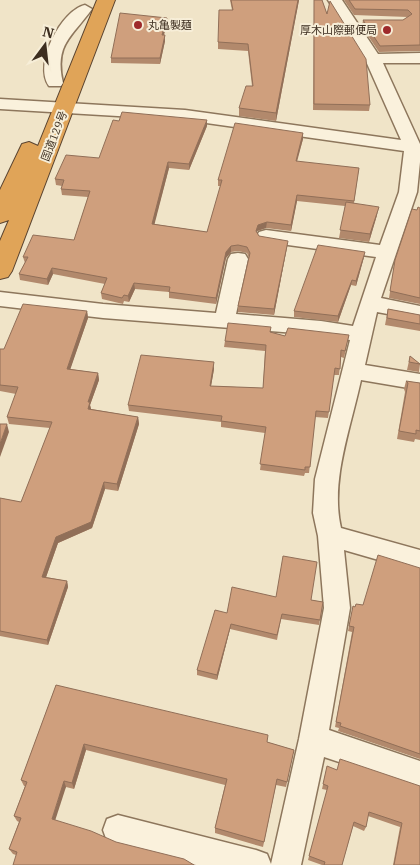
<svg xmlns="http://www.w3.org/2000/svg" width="420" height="865" font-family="'IBM Plex Serif','Noto Sans JP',serif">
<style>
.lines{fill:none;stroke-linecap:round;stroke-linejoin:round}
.minor-casing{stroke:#8d765c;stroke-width:3}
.highway-casing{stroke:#5b4430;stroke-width:2}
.minor{fill:#faf1dc;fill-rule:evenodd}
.highway{fill:#e0a458;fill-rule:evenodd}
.wall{fill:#b2896c}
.shaded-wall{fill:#916f58}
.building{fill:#cf9f7d;stroke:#916f58}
.poi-dot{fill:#9e2a2b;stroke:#f7eed8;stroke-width:2}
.labels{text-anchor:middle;stroke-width:4;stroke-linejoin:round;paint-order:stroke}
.far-poi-label{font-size:11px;fill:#3d2e20;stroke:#f7eed8;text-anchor:start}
.far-street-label{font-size:11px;fill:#3d2e20;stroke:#f7eed8}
</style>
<rect width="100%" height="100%" fill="#f0e4c8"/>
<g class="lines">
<!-- minor casing -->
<g class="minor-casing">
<g id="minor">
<path d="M 328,0 L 342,0 L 378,54 L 420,53 L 420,63 L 383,63 L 420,144 L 420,162 L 417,192 L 381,298 L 420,306 L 420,320 L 377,312 L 365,365 L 420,374 L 420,390 L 361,380 C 351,427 330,481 341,528 L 420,550 L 420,572 L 344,550 L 350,608 L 329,730 L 420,761 L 420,789 L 324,757 L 301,865 L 196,865 L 118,845 L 107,841 L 103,830 L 107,819 L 118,815 L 256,850 L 267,854 L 271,864 L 299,739 L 324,608 L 318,536 L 313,513 L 315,479 L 350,340 L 321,335 L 103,318 L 0,306 L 0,292 L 103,304 L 216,313 L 228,259 L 231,254 L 238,253 L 245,254 L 248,259 L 236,314 L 321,321 L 353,326 L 376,257 L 266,242 L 259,240 L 257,236 L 259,232 L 266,230 L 380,245 L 399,192 L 404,151 L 185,120 L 0,109 L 0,99 L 185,110 L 401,140 L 365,59 Z"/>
<path d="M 85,5 L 92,9 C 72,37 54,44 63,83 L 61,86 L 49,86 C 33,63 62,10 85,5 Z"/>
</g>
</g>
<!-- highway casing -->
<g class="highway-casing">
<polygon id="highway" points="97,0 115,0 12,271 8,277 0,279 0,241 9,220 0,223 0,190 22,144 29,142 38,146"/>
</g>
<!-- minor -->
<use href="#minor" class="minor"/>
<!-- highway -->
<use href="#highway" class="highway"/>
</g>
<!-- wall -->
<g class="wall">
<polygon points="230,0 299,0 276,121 239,116 239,108 252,86 248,51 218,49 218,42 232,10"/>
<polygon points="314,0 322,0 327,14 370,105 369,111 313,110"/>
<polygon points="344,0 420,0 420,51 379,52 362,27 363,20 403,20 408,17 354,15"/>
<polygon points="167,18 167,23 164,35 165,35 165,41 160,64 111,63 111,58"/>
<polygon points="207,126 189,170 169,168 154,224 207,232 221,186 218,186 218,180 303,133 303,139 297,162 359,168 354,203 377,215 369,242 339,238 345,206 297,201 291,231 266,228 257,231 257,233 259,236 287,247 274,315 238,312 238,306 249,258 247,253 238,251 231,252 226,258 216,304 169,298 169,292 135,289 129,302 124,301 123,304 102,299 101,293 105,284 53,274 48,285 20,280 19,274 25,263 23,257 74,240 88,197 62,195 61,189 62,186 56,185 55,179 99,158"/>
<polygon points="420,208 420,304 389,298 395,260 417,210"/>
<polygon points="364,257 356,286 351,285 338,322 294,317 294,311"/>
<polygon points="388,309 420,315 420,331 385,325"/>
<polygon points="87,311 88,318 70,369 98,373 99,380 90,405 91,409 138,417 139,424 118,491 105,489 92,528 58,543 46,577 67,581 68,587 48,645 0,636 0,498 21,502 50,428 9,424 7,417 16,394 0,391 0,349 4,349"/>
<polygon points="270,332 285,336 349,335 344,358 341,357 339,375 334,375 328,418 315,417 309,473 305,473 304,476 260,470 265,433 221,427 221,422 129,411 128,405 214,369 211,386 263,388 265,351 224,347 225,341"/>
<polygon points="410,356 420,364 419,372 407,370"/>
<polygon points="406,381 420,383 420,440 415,439 414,442 397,439 405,392 404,389"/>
<polygon points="420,568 420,759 338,731 339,728 335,727 352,632 348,631 353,606 355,607 363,605"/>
<polygon points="276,597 311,600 323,602 319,625 281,619 277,640 230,629 217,680 197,675 197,670 227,613"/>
<polygon points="56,685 267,742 294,750 286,787 276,785 263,847 215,833 215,828 225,785 86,750 74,789 66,787 16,855 13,854 9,849 19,822 17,821 14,816 25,786 24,786 21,780"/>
<polygon points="337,770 420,786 420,865 393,865 400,827 368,816 366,827 364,831 353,826 342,865 322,865 308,860 327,790 322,789 326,771"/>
</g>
<!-- shaded-wall -->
<g class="shaded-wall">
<polygon points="298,0 299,0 276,121 276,113"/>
<polygon points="167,18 167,23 162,41 162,35"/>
<polygon points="165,35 165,41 160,64 160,58"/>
<polygon points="207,120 207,126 189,170 189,164"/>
<polygon points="303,133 303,139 295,167 296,161"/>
<polygon points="168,162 169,168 153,230 152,224"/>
<polygon points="297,195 297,201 291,231 291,225"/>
<polygon points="379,207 377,215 369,242 370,234"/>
<polygon points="267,222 266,228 257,231 255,237 256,231 258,225"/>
<polygon points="288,241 287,247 274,315 274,309"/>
<polygon points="231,246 231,252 226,258 216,304 216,298 226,252"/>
<polygon points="365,252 364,257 356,286 356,281"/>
<polygon points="52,268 53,274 48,285 47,279"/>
<polygon points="352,280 351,285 338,322 338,316"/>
<polygon points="134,283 135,289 129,302 128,296"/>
<polygon points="87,311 88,318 68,376 67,369"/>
<polygon points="214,362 214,369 210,392 210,386"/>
<polygon points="98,373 99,380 90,405 91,409 89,416 88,402"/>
<polygon points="138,417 139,424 118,491 117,484"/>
<polygon points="7,424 9,432 0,457 0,444"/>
<polygon points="104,482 105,489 92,528 58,543 44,583 42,577 56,537"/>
<polygon points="67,581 68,587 48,645 47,640"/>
<polygon points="231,624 230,629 217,680 217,675"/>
<polygon points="84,744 86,750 74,789 72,783"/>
<polygon points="64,781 66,787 54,824 52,819"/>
</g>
<!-- building -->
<g class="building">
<polygon points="231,0 298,0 276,113 239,108 246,86 253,86 248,44 218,42 219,10 233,10"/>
<polygon points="314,0 322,0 327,14 330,1 366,59 370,105 314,104"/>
<polygon points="349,0 420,0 420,45 380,46 363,20 403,20 412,14 408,10 355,9"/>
<polygon points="120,13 167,18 162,35 165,35 160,58 111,58"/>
<polygon points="122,112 207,120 189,164 168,162 152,224 207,232 222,180 218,180 235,123 303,133 296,161 359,168 354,201 297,195 291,225 267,222 258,225 256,231 259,236 288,241 274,309 238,306 250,253 247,247 238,245 231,246 226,252 216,298 169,292 170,287 134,283 128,296 124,295 122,298 101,293 107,278 52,268 47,279 19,274 28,257 23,257 33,235 74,240 90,191 61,189 64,180 55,179 66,155 99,158 113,120 119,121"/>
<polygon points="346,202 379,207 370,234 340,230"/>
<polygon points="418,207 420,208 420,298 390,291 395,260 412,209 417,210"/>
<polygon points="318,245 365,252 356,281 352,280 338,316 294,311"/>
<polygon points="23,304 87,311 67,369 98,373 88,402 90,402 88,409 138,417 117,484 104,482 91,522 56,537 42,577 67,581 47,640 0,631 0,498 21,502 52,422 7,417 18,387 0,385 0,349 4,349"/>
<polygon points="388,309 420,315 420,324 387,318"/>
<polygon points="228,323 271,327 270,332 285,336 288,328 349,335 345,351 341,350 340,369 335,368 329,412 316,411 310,467 305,467 305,470 260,464 266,427 221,421 222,416 128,405 141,355 214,362 210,386 263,388 266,345 225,341"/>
<polygon points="410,356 420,364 409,362"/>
<polygon points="406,381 420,383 420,431 416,430 416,434 399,431 408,383"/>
<polygon points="0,424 7,424 0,444"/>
<polygon points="378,555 420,568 420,754 340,726 341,723 336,722 354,627 349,626 353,606 355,607 356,604 363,605"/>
<polygon points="283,556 317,562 311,600 323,602 320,620 282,614 277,635 231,624 217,675 197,670 215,610 227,613 232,587 276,597"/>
<polygon points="56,685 268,735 267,742 294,750 287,782 277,779 264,842 215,828 227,779 84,744 72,783 64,781 52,819 91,831 116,842 184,859 194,865 13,865 17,852 9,849 21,818 14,816 27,782 21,780"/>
<polygon points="340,759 420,786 420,865 394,865 402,823 369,812 366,827 354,822 342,865 324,865 325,862 309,856 328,786 323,784 327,766 337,770"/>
</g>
<!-- markers -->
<g class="poi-dot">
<circle cx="138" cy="25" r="5"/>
<circle cx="387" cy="30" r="5"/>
</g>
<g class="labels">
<!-- far-poi labels -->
<g class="far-poi-label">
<text x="148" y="29">丸亀製麺</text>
<text x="377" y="34" text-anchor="end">厚木山際郵便局</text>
</g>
<!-- far-street labels -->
<g class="far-street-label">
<text transform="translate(54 136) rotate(-69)" y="4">国道129号</text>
</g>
</g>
<!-- north arrow -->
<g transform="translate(45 45) rotate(15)" stroke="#f7eed8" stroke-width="4" paint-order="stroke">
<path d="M0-4L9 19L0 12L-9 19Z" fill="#3d2e20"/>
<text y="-8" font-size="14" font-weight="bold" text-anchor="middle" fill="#3d2e20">N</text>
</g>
</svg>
